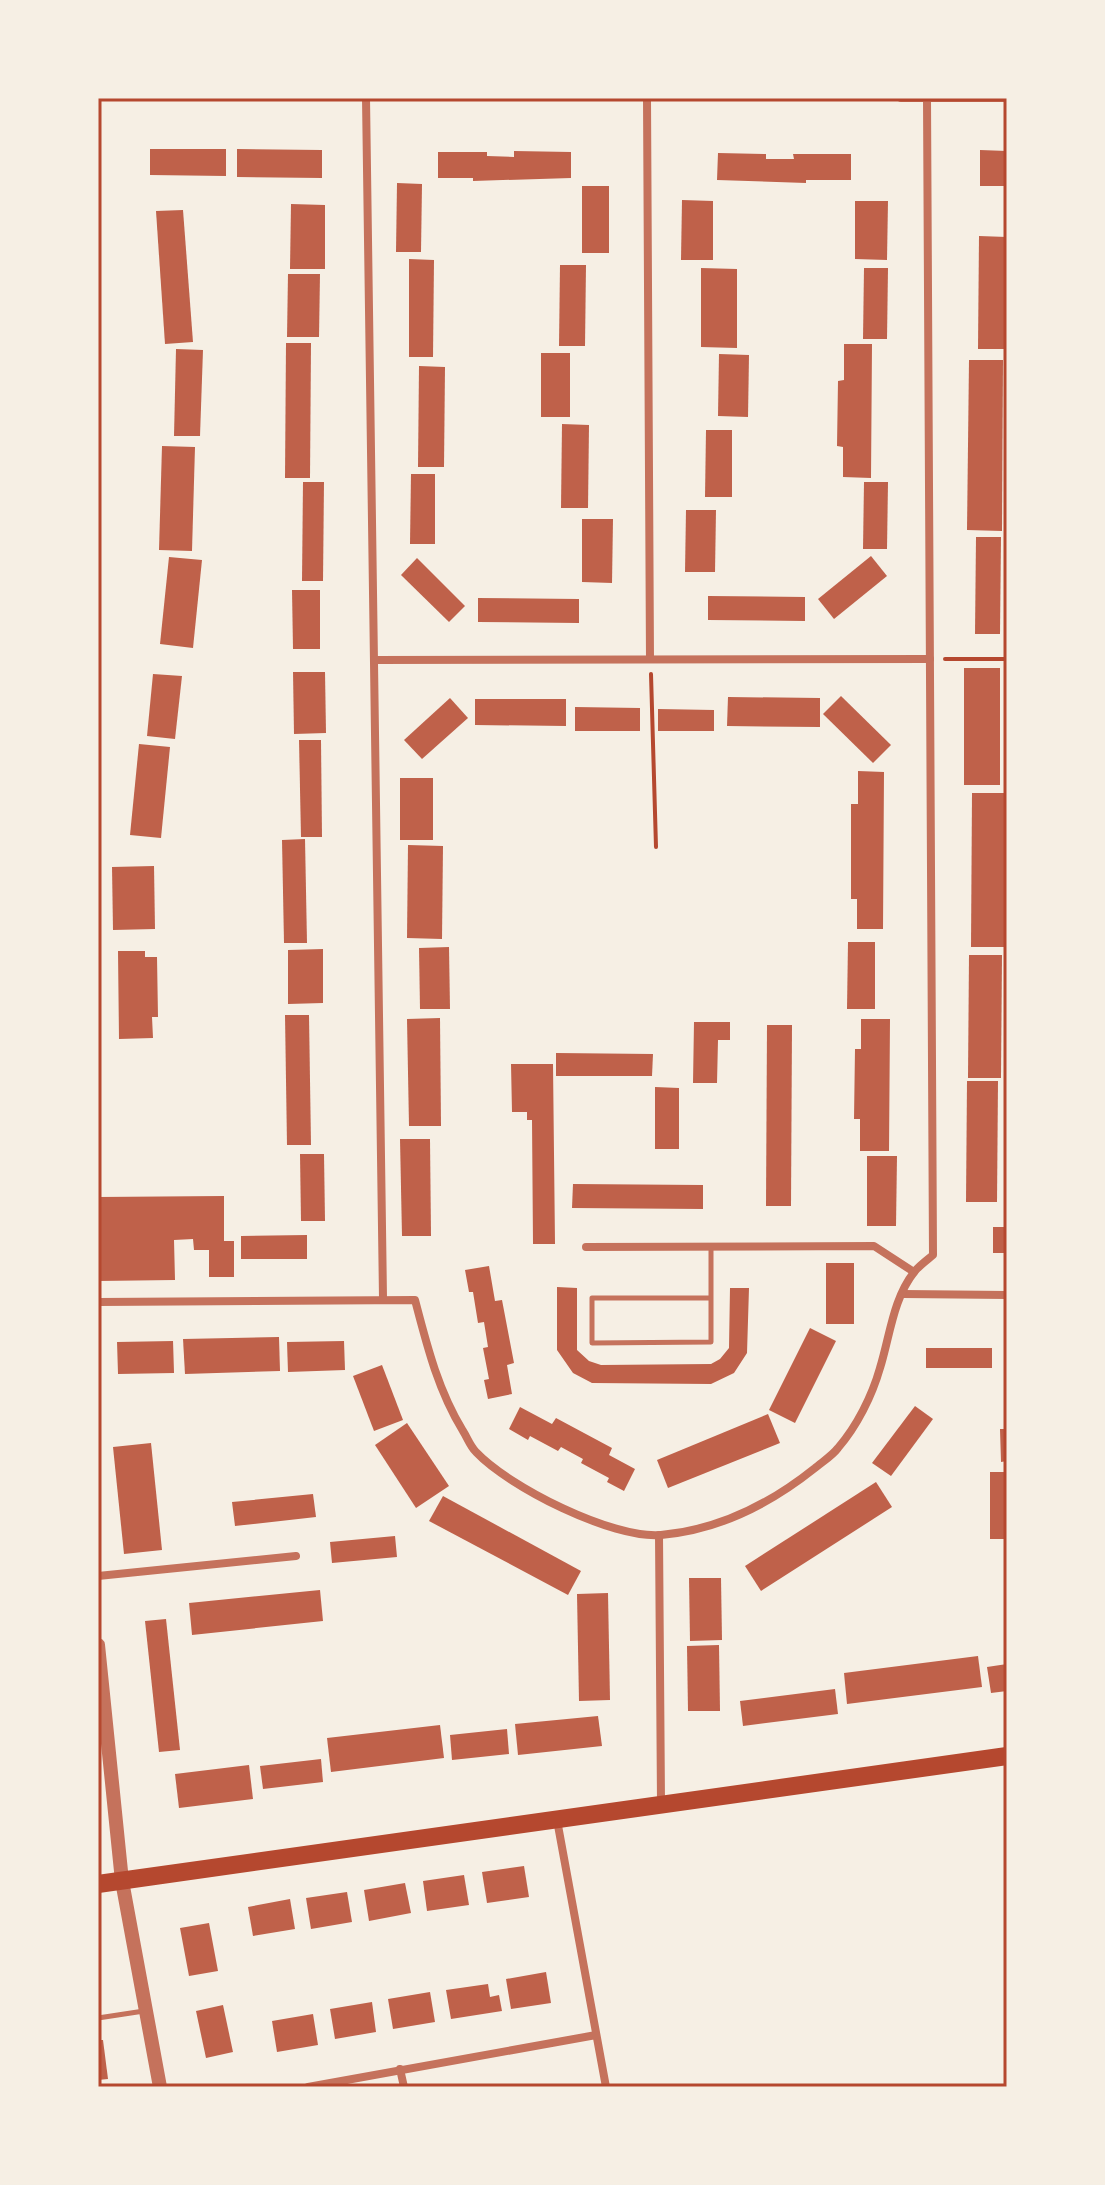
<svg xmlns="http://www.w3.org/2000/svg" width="1105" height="2185" font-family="'Nunito Sans',sans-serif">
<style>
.building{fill:#bf614a}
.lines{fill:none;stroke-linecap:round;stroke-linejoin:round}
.path{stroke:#b5482f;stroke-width:4}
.service{stroke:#c5725c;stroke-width:5}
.minor{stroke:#c5725c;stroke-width:8}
.tertiary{stroke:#c5725c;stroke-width:14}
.primary{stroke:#b5482f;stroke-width:18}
.neatline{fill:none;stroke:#b5482f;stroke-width:3}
</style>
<rect width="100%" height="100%" fill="#f6efe4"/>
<!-- building -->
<g class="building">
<polygon points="150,149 226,149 226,176 150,175"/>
<polygon points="237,149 322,150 322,178 237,177"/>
<polygon points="980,150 1007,151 1007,186 980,186"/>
<polygon points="514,151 571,152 571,178 473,181 473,178 438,178 438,152 487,152 487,156 514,157"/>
<polygon points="718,153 766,154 766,159 794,159 793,154 851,154 851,180 806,180 806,183 717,180"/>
<polygon points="397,183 422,184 421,252 396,252"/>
<rect x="582" y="186" width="27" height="67"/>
<polygon points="682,200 713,201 713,260 681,260"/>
<polygon points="855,201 888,201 887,260 855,259"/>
<polygon points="291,204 325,205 325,269 290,269"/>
<polygon points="183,210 193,342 165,344 156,211"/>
<polygon points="979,236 1007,237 1007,349 978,349"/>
<polygon points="409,259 434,260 433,357 409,357"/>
<polygon points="560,265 586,265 585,346 559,346"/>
<polygon points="701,268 737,269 737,348 701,347"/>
<polygon points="864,268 888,268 887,339 863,339"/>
<polygon points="288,274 320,274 319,337 287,337"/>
<polygon points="286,343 311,343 310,478 285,478"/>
<polygon points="844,344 872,344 871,478 843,477 843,447 837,446 838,381 844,380"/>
<polygon points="176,349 203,350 200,436 174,436"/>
<rect x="541" y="353" width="29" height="64"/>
<polygon points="719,354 749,355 748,417 718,416"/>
<polygon points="969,360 1003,360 1002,531 967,530"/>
<polygon points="419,366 445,367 444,467 418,467"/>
<polygon points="562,424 589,425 588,508 561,508"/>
<polygon points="706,430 732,430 732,497 705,497"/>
<polygon points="162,446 195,447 192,551 159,550"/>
<polygon points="411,474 435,474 435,544 410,544"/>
<polygon points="303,482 324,482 323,581 302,581"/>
<polygon points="864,482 888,482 887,549 863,549"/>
<polygon points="686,510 716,510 715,572 685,572"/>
<polygon points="582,519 613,519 612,583 582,582"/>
<polygon points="976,537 1001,537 1000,634 975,634"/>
<polygon points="871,556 887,576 834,619 818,599"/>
<polygon points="169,557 202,560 193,648 160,644"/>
<polygon points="417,558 465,606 449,622 401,575"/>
<polygon points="292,590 320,590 320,649 293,649"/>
<polygon points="708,596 805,597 805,621 708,620"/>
<polygon points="478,598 579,599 579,623 478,622"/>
<rect x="964" y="668" width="36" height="117"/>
<polygon points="293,672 325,672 326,733 294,734"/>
<polygon points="153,674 182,676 175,739 147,736"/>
<polygon points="841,696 891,745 873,763 823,714"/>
<polygon points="728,697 820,698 820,727 727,726"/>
<polygon points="450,698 468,718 422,759 404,740"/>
<polygon points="475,699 566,699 566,726 475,725"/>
<polygon points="575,707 640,708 640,731 575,731"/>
<polygon points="658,709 714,710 714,731 658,731"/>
<polygon points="299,740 321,740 322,837 301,837"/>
<polygon points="139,744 170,747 161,838 130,835"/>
<polygon points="858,771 884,772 883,929 857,929 857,899 851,899 851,804 858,804"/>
<rect x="400" y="778" width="33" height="62"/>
<polygon points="972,793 1007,793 1007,947 971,947"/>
<polygon points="305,839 307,943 284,943 282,840"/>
<polygon points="408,845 443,846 442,939 407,938"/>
<polygon points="154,866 155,929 113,930 112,867"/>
<polygon points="848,942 875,942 875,1009 847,1009"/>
<polygon points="449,947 450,1009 420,1009 419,948"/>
<polygon points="323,949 323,1003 288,1004 288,950"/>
<polygon points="118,951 145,951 145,957 157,957 158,1017 152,1017 153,1038 119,1039"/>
<polygon points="969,955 1002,955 1001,1078 968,1078"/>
<polygon points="285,1015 309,1015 311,1145 287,1145"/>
<polygon points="440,1018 441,1126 409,1126 407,1019"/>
<polygon points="861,1019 890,1019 889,1151 860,1151 860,1119 854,1119 855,1049 861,1049"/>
<polygon points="694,1022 730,1022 730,1040 718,1040 717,1083 693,1083"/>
<polygon points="767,1025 792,1025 791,1206 766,1206"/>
<polygon points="556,1053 653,1054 652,1076 556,1076"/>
<polygon points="511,1064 553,1064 555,1244 533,1244 532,1120 527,1120 527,1112 512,1112"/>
<polygon points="967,1081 998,1081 997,1202 966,1202"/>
<polygon points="655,1087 679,1088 679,1149 655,1149"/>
<polygon points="400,1139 430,1139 431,1236 402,1236"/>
<polygon points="300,1154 324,1154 325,1221 301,1221"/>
<polygon points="867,1156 897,1156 896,1226 867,1226"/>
<polygon points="573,1184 703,1185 703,1209 572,1208"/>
<polygon points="224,1196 224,1241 234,1241 234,1277 209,1277 209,1250 194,1250 193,1239 174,1240 175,1280 98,1281 98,1197"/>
<rect x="993" y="1227" width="14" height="26"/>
<polygon points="307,1235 307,1259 241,1259 241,1236"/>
<rect x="826" y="1263" width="28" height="61"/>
<polygon points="489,1266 495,1301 502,1300 514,1363 507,1365 512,1394 488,1399 484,1380 489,1379 483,1348 488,1347 484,1322 478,1323 473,1292 469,1292 465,1270"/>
<polygon points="557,1287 577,1288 577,1350 589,1361 601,1365 711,1364 720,1359 729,1348 730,1288 749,1288 747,1353 734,1373 711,1384 592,1383 573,1373 557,1350"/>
<polygon points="810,1328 836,1341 795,1423 769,1410"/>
<polygon points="279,1337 280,1371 185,1374 183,1339"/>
<polygon points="173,1341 174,1373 118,1374 117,1342"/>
<polygon points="344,1341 345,1370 288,1372 287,1342"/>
<rect x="926" y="1348" width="66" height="20"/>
<polygon points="382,1365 403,1420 374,1431 353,1376"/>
<polygon points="915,1406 933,1419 891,1476 872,1463"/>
<polygon points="520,1407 552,1424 556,1418 612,1448 609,1455 635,1469 624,1491 607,1482 609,1478 581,1463 583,1459 561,1447 558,1451 530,1436 528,1440 509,1429"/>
<polygon points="768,1414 780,1443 668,1488 657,1460"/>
<polygon points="407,1423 449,1486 416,1508 375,1445"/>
<polygon points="1000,1429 1007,1429 1007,1461 1001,1462"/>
<polygon points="151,1443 162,1550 124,1554 113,1447"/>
<rect x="990" y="1472" width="17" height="67"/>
<polygon points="876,1482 892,1507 761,1591 745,1566"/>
<polygon points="313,1494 316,1517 235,1526 232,1502"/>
<polygon points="443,1496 581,1571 568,1595 429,1521"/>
<polygon points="395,1536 397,1557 332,1563 330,1542"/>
<polygon points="689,1578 721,1578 722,1640 690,1641"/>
<polygon points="320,1590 323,1621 192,1635 189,1603"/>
<polygon points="608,1593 610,1700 579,1701 577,1594"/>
<polygon points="166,1619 180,1750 159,1752 145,1621"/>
<polygon points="719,1645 720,1711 688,1711 687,1646"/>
<polygon points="978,1656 982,1687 847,1704 844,1673"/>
<polygon points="1007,1664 1007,1691 991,1693 987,1667"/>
<polygon points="835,1689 838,1714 743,1726 740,1701"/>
<polygon points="598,1716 602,1746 518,1755 515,1724"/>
<polygon points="440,1725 444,1758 331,1772 327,1738"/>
<polygon points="507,1729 509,1754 452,1760 450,1735"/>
<polygon points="321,1759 323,1782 263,1789 260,1766"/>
<polygon points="249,1765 253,1799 179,1808 175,1774"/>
<polygon points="524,1866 529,1897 487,1903 482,1872"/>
<polygon points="464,1875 469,1905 427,1911 423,1881"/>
<polygon points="405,1883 411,1913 369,1921 364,1890"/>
<polygon points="347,1892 352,1922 311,1929 306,1898"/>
<polygon points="290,1899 295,1929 253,1936 248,1907"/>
<polygon points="209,1923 218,1971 189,1976 180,1928"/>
<polygon points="546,1972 551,2003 511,2009 506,1979"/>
<polygon points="488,1984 490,1997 499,1995 502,2011 451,2019 446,1990"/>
<polygon points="430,1992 435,2022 393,2029 388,1999"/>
<polygon points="372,2002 376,2032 335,2039 330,2009"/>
<polygon points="223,2005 233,2052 206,2058 196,2011"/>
<polygon points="313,2014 318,2045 277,2052 272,2021"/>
<polygon points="98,2040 103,2040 108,2079 98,2080"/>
</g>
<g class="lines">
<!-- path -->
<g class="path">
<polyline points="945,659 1007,659"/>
<polyline points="651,674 656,847"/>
</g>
<!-- service -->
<g class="service">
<polyline points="711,1247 711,1342 592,1343 592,1298 711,1298"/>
<polyline points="98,2018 144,2011"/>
</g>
<!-- minor -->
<g class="minor">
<polyline points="366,98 383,1298"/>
<polyline points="647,98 650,659"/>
<polyline points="901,98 1007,98"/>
<polyline points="374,660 930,659"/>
<polyline points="586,1247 874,1246 914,1272"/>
<polyline points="903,1294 1007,1295"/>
<path d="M 98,1302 L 415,1300 C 427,1346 438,1390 463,1431 C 467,1437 470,1446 476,1452 C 509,1487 612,1539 661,1535 C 719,1530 770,1504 815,1468 C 822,1462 832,1456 838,1448 C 857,1426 872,1396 880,1368 C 890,1336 893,1298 915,1271 C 920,1265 927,1260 933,1255 L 927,98"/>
<polyline points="659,1535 661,1803"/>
<polyline points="98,1576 296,1556"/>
<polyline points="557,1820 606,2087"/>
<polyline points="400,2069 404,2087"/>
<polyline points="308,2087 596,2035"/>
</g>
<!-- tertiary -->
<polyline class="tertiary" points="98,1645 122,1881 160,2087"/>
<!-- primary -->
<polyline class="primary" points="98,1884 1007,1756"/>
</g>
<!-- border -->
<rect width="1105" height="2185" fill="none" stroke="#f6efe4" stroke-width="200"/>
<rect x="100" y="100" width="905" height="1985" class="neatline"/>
</svg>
